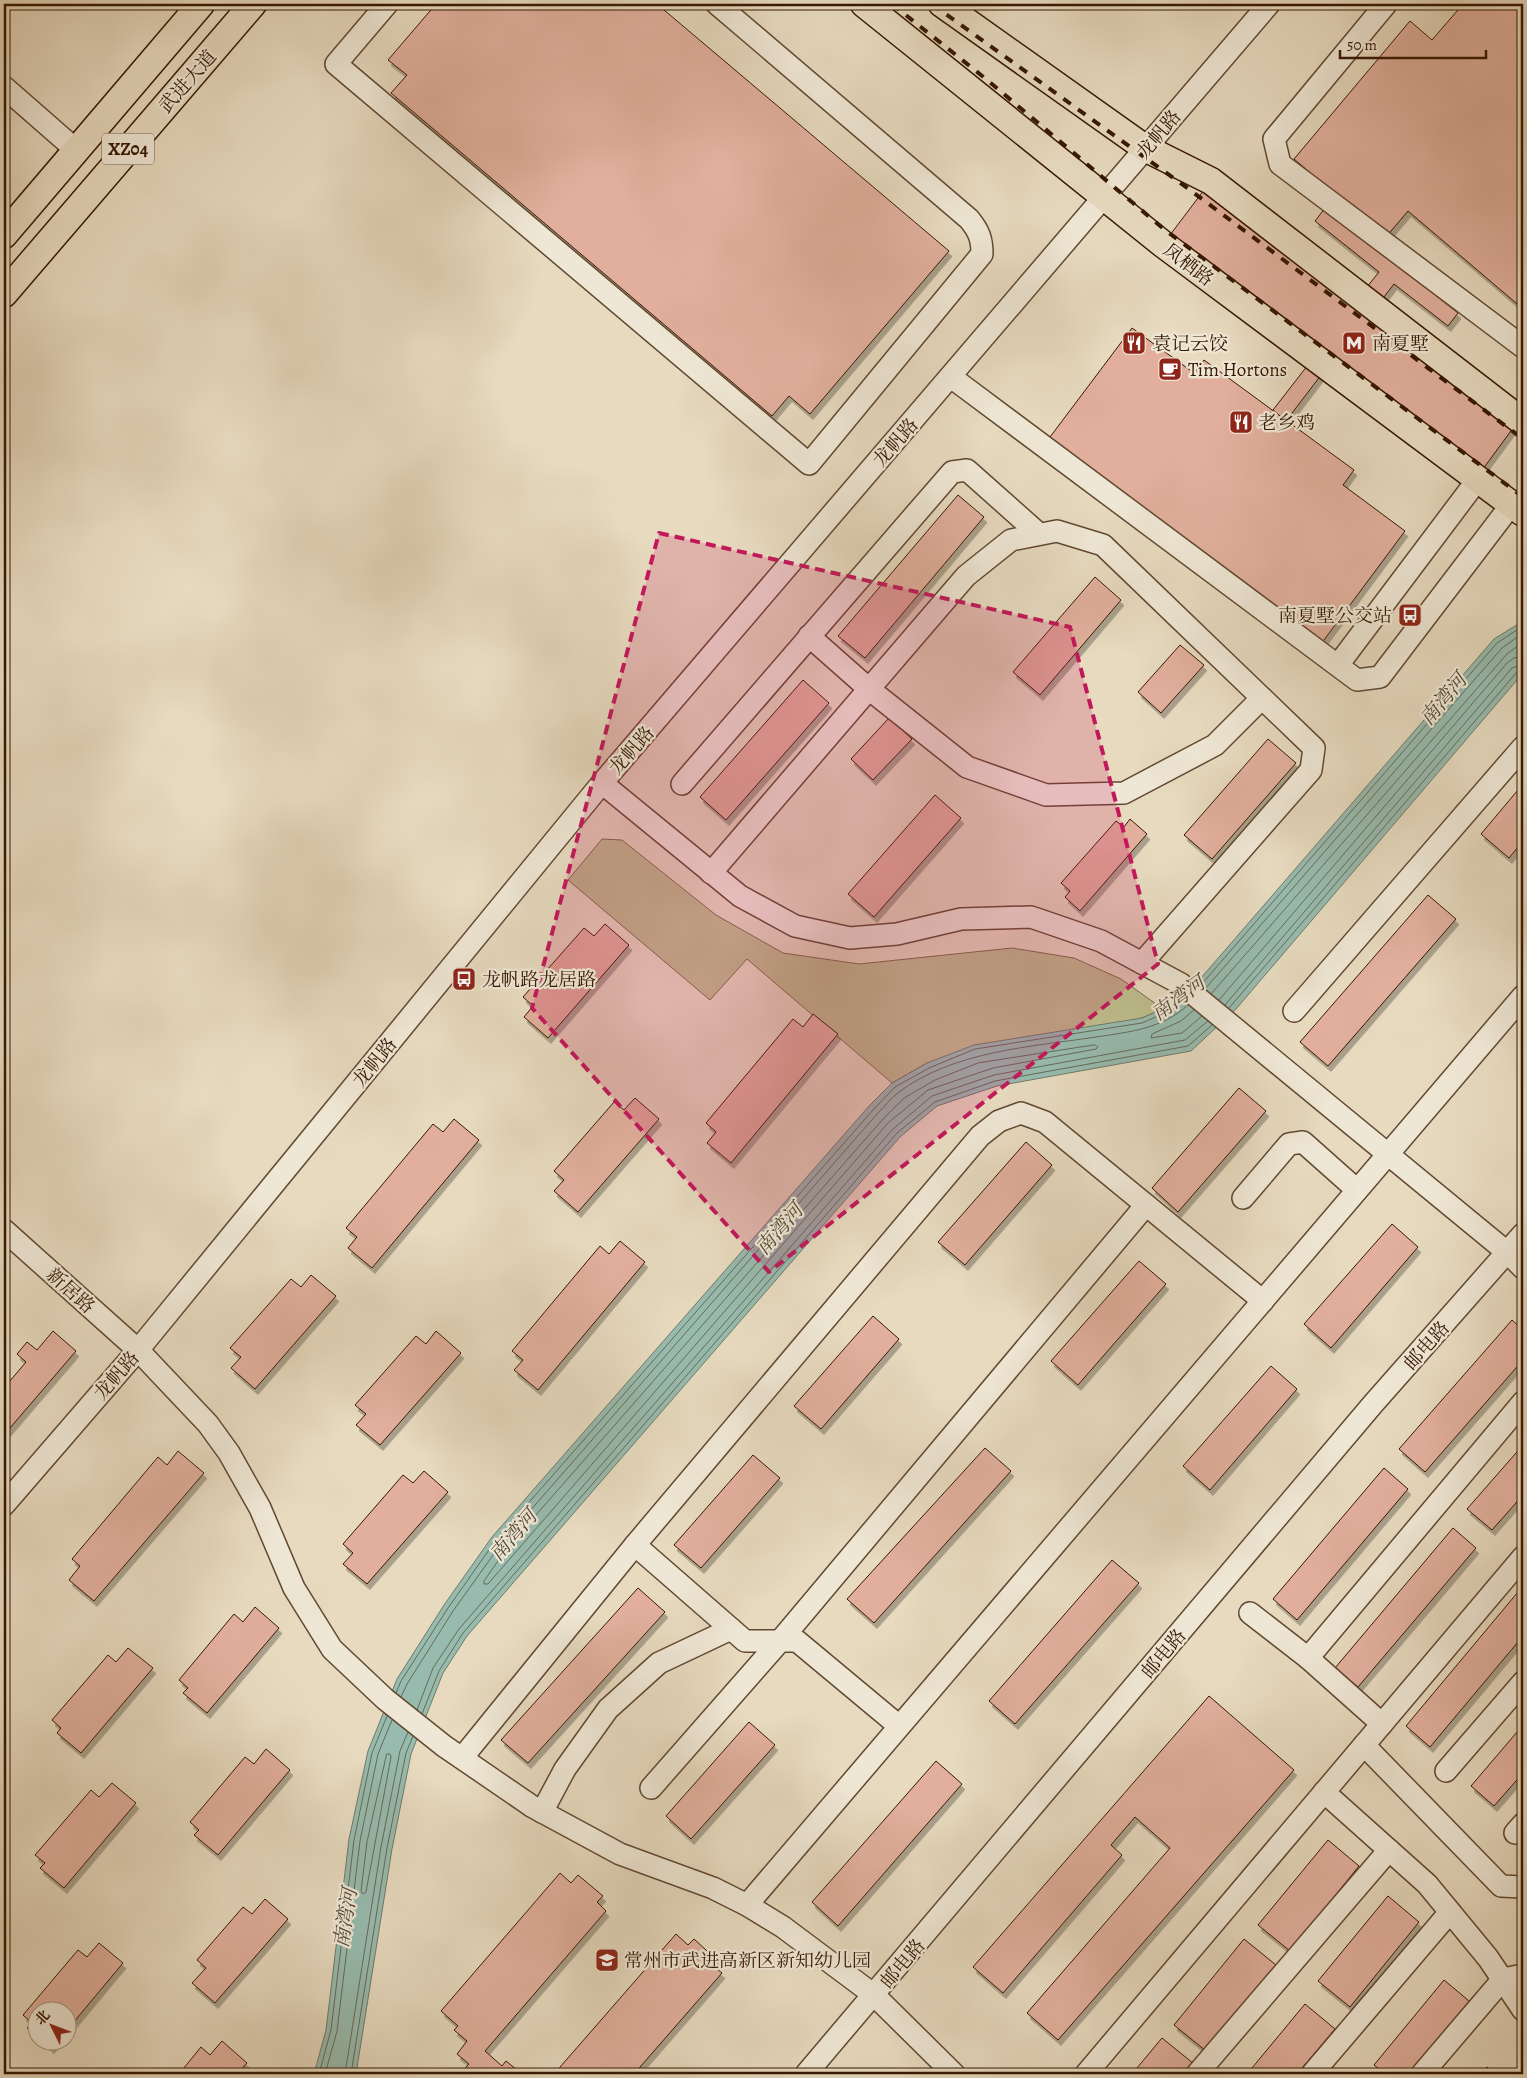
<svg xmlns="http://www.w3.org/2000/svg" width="1527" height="2078" font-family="Alegreya,'Noto Serif SC',serif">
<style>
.green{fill:#bebd8c;stroke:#7a6a47}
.water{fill:#97bbae;stroke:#707a69}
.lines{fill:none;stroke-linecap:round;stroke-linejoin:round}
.shore{stroke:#666a58;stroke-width:1}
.building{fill:#e1af9c;stroke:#361802;filter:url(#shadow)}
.minor-casing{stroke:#624831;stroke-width:24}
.major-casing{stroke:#361802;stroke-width:29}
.minor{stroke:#efe7d5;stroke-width:21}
.major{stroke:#e7dabf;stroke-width:26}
.rail{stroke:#361802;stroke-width:4;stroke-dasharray:9 9;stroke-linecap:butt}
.marked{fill:#c2185b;fill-opacity:0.2;stroke:#c2185b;stroke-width:4;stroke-dasharray:10 6;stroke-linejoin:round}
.labels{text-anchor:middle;stroke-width:4.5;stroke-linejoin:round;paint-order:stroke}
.shield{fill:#efe7d5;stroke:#6e5641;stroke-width:1}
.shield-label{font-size:18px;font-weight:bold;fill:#361802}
.street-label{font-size:19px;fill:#361802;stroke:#efe7d5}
.poi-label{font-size:19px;fill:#361802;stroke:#efe7d5;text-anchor:start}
.water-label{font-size:20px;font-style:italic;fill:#534936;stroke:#efe7d5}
</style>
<defs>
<filter id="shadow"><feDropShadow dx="3" dy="5.5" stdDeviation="0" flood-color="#0004"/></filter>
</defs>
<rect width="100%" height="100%" fill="#e7dabf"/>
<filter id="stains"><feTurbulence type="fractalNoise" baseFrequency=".004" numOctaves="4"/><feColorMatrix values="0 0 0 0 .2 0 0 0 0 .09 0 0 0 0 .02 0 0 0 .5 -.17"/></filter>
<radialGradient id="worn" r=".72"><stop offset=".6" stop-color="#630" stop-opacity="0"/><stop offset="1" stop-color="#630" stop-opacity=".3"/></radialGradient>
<!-- green -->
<polygon class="green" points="602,839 622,840 716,915 783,953 859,964 1012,948 1074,958 1121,979 1163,1009 1142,1018 927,1063 892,1083 747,959 710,1000 568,880"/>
<!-- water -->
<polygon class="water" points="1523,621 1523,673 1236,1009 1191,1051 997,1086 937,1106 900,1137 467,1636 443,1673 411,1754 392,1849 356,2074 314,2074 326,2030 349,1839 368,1751 397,1679 444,1605 492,1537 869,1106 892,1083 927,1063 974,1045 1142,1018 1172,1005 1201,978 1494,639"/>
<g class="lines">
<!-- shore -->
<g class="shore">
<polyline points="1201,985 1497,643 1523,626"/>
<polyline points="1205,989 1502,648 1523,633"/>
<polyline points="1211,994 1507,654 1523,642"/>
<polyline points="1219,1000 1507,663 1514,658 1523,656"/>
<polyline points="1225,1005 1512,668 1523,664"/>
<polyline points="1229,1008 1517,672 1523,670"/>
<polyline points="1194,1010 1181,1021 1152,1034 1151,1038 1182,1033 1202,1016"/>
<polygon points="1095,1045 1098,1047 1096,1049 993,1068 928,1090 888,1123 488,1584 484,1584 484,1581 507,1548 883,1119 904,1098 935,1080 978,1063"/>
<polyline points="396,1693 401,1681 448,1608 496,1540 873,1110 895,1087 929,1068 975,1049 1142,1023 1174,1009 1183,1001"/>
<path d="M 401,1697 L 407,1684 L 453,1611 L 501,1544 L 877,1114 C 884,1107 891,1098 899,1092 C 954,1051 1030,1047 1096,1037 C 1129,1032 1162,1029 1188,1005"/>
<polyline points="417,1710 433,1668 459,1629 893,1129 932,1096 994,1075 1185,1040 1208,1021"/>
<polyline points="422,1714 439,1671 463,1633 897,1133 935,1102 995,1081 1188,1046 1212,1025"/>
<polygon points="387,1754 390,1754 391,1757 366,1892 363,1894 361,1891 367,1842"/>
<polyline points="319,2074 331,2030 354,1840 372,1753 387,1716"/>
<polyline points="325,2074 337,2031 360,1841 378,1754 392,1720"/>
<polyline points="345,2074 381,1847 400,1751 408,1732"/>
<polyline points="351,2074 387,1848 406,1753 413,1736"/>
</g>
</g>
<!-- building -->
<g class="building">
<polygon points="436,4 657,4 949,251 810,414 789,396 772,416 391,93 407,75 388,60"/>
<polygon points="1463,4 1523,4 1523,309 1408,211 1386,237 1294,159 1410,21 1432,40"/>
<polygon points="1204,190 1516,424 1480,473 1167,239"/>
<polygon points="1325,208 1458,313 1448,326 1394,284 1370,315 1354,303 1379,272 1315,221"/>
<polygon points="1132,328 1194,373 1204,360 1354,470 1343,485 1405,531 1321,644 1047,441"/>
<polygon points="1318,352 1331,362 1286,421 1273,410"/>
<polygon points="958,495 984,517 865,658 838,636"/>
<polygon points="1095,577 1121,600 1040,695 1013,672"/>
<polygon points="1180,645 1204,665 1161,713 1138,692"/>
<polygon points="803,680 829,703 726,820 700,797"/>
<polygon points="889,718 912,739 873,780 851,759"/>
<polygon points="1268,739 1296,763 1212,859 1184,835"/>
<polygon points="1523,784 1523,841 1509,858 1481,834"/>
<polygon points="935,795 961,818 874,917 848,894"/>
<polygon points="1130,819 1147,834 1080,911 1065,897 1070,891 1061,883 1116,821 1124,827"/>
<polygon points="1428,895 1456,919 1328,1066 1300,1042"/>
<polygon points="605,924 629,945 548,1038 524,1017 533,1006 523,997 584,928 594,936"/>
<polygon points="813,1014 838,1034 731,1163 707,1143 716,1132 706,1123 793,1019 803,1027"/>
<polygon points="1239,1088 1266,1111 1178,1212 1152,1188"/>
<polygon points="635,1098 659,1119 578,1212 554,1191 564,1180 554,1171 614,1102 624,1110"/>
<polygon points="454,1119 479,1140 372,1268 348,1248 357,1237 346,1228 433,1124 443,1132"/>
<polygon points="1026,1142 1052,1165 965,1265 938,1242"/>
<polygon points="1392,1224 1418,1247 1331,1348 1304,1324"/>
<polygon points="620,1241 645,1262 538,1390 514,1370 523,1360 512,1351 600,1246 609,1254"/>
<polygon points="1139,1261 1166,1284 1078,1385 1051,1361"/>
<polygon points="311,1275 336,1296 255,1389 231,1368 241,1357 230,1348 291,1279 301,1287"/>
<polygon points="873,1316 899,1339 821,1429 794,1406"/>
<polygon points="1512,1320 1523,1330 1523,1360 1425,1472 1399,1449"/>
<polygon points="53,1331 76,1351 4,1435 4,1388 26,1362 17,1354 27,1342 37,1350"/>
<polygon points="436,1331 461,1353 380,1445 356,1425 366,1414 355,1405 416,1336 426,1344"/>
<polygon points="1271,1366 1297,1389 1210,1490 1183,1466"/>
<polygon points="1523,1445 1523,1495 1492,1530 1467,1509"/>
<polygon points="985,1448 1011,1471 874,1623 847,1599"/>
<polygon points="178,1451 204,1473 94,1601 69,1580 80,1566 72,1559 158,1457 167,1465"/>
<polygon points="753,1455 780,1478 701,1568 674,1545"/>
<polygon points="1384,1468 1408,1489 1297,1620 1273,1599"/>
<polygon points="424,1471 448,1492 367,1584 343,1564 353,1553 343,1544 403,1475 413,1483"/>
<polygon points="1453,1528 1476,1548 1358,1687 1335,1668"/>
<polygon points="1112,1560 1139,1583 1015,1724 989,1701"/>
<polygon points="1523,1586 1523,1636 1430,1747 1406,1726"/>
<polygon points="638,1588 665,1612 528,1763 501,1740"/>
<polygon points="255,1607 279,1628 207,1713 183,1693 188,1688 179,1680 234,1614 243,1622"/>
<polygon points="128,1648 153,1668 81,1753 57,1733 61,1728 52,1720 108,1655 116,1662"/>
<polygon points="1209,1696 1294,1770 1058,2040 1027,2013 1170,1848 1135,1817 1111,1845 1122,1855 1003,1993 973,1967"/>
<polygon points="749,1722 775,1745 691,1839 666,1816"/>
<polygon points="1523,1725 1523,1773 1494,1806 1471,1786"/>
<polygon points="266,1749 290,1770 218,1855 194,1835 199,1830 190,1822 245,1757 254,1764"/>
<polygon points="936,1761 962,1784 838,1926 812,1902"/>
<polygon points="112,1783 136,1803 64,1888 40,1868 45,1863 35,1855 91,1790 99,1797"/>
<polygon points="1328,1840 1359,1866 1290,1951 1258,1925"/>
<polygon points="560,1873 571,1883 578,1875 603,1896 597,1902 606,1911 485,2051 502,2066 506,2061 522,2074 460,2074 469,2064 457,2054 467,2041 454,2030 458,2026 441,2011"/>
<polygon points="1388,1896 1419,1922 1350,2007 1318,1981"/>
<polygon points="265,1899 288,1919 215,2003 192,1983 206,1968 197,1960 243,1907 252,1914"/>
<polygon points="676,1934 688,1945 694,1939 717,1960 712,1965 722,1973 634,2074 554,2074"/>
<polygon points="1244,1939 1276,1965 1206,2051 1174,2025"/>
<polygon points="99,1943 123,1963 68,2029 68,2010 38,2010 38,2037 27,2028 32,2023 23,2015 78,1950 87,1957"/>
<polygon points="1444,1980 1475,2006 1420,2074 1385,2074 1374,2065"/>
<polygon points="1305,2004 1335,2029 1297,2074 1247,2074"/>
<polygon points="1162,2038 1194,2064 1185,2074 1132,2074"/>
<polygon points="42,2040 58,2040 51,2048"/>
<polygon points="222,2041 247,2063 237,2074 179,2074 201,2047 210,2055"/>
<polygon points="1487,2067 1496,2074 1480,2074"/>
</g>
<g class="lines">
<!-- minor casing -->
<g class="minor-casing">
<g id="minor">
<path d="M 387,4 L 336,64 L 809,464 L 982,254 C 982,239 979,231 969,219 L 717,4"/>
<polyline points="1386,4 1274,139 1280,164 1523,347"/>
<polyline points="4,87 76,150"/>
<polyline points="951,377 1357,680 1380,677 1511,505"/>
<polyline points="809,636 869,689 967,767 1046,795 1124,793 1215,745 1262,698"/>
<polyline points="1338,665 1478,479"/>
<polyline points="602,783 740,896 795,926 850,938 897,934 961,919 1031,917 1101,941 1181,984 1508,1253 1523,1268"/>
<polyline points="682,784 952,472 967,470 1039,534"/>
<polyline points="711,873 966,576 1011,540 1057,531 1103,545 1314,748 1311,770 1142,963"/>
<polyline points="1294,1011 1523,747"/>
<polyline points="1243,1198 1289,1144 1303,1142 1357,1190"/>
<polyline points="4,1230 138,1350 208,1424 229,1453 260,1508 294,1588 332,1649 385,1699 444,1746 533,1807 620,1854 713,1888 747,1905 783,1927 874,1995 954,2074"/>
<polyline points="4,1505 138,1350 602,783 1269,4"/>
<polyline points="635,1545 745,1641 797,1641 899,1726"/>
<polyline points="1250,1613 1308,1658 1382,1724"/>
<polyline points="1308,1658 1523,1402"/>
<polyline points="1364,1745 1501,1886 1523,1887"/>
<polyline points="462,1758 635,1545 980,1136 999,1121 1021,1113 1045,1122 1263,1301"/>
<polyline points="1446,1771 1523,1682"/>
<polyline points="651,1788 780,1641 1146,1205"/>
<polyline points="1324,1792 1427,1884 1488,1958 1523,2010"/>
<polyline points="542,1812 565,1769 608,1709 659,1663 731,1629"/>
<polyline points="1515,1833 1523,1824"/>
<polyline points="747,1905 1523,996"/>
<polyline points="806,2074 1373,1404 1523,1234"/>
<polyline points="1086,2074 1523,1557"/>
<polyline points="1197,2074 1389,1850"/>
<polyline points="1312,2074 1450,1912"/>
<polyline points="1422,2074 1503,1979 1523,1975"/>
</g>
</g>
<!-- major casing -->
<g class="major-casing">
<g id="major">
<polyline points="864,4 1164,245 1523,513"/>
<polyline points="942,4 1145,148 1211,181 1523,422"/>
<polyline points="4,235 201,4"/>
<polyline points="4,294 253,4"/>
</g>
</g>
<!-- minor -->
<use href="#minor" class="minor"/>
<!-- major -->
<use href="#major" class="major"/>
<!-- rail -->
<g class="rail">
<polyline points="892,4 986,79 1165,230 1523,497"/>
<polyline points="932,4 1190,190 1523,439"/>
</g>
</g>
<!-- marked area -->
<path class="marked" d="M 659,533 L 1070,627 L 1158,964 L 769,1272 L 532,1008 Z"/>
<!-- icons -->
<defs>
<g id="restaurant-square" transform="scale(1.25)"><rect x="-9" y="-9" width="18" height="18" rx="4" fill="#8f2418" stroke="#efe7d5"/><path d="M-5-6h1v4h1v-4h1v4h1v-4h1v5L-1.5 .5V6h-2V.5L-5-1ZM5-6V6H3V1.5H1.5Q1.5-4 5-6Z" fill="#fff"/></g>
<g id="metro-square" transform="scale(1.25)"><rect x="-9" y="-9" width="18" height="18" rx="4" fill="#8f2418" stroke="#efe7d5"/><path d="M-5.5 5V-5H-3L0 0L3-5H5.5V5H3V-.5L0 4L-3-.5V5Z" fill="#fff"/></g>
<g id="cafe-square" transform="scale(1.25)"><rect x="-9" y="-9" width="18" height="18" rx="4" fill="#8f2418" stroke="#efe7d5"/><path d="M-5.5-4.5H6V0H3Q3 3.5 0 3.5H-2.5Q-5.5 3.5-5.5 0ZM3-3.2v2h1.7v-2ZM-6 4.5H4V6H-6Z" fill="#fff"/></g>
<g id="bus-square" transform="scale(1.25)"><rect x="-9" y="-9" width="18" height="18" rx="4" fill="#8f2418" stroke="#efe7d5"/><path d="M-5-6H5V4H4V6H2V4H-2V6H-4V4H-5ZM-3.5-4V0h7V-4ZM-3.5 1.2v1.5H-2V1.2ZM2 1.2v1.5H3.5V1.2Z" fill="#fff"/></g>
<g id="school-square" transform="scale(1.25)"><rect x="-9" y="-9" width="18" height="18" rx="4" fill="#8f2418" stroke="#efe7d5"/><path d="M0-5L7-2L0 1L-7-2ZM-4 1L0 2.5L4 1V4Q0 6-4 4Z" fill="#fff"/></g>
</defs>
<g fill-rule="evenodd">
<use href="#restaurant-square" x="1134" y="343"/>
<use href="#metro-square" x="1354" y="343"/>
<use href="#cafe-square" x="1170" y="369"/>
<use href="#restaurant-square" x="1241" y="422"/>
<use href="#bus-square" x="1410" y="615"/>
<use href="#bus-square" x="464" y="979"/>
<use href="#school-square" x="607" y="1960"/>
</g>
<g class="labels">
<!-- shield labels -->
<rect class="shield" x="102" y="133.5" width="52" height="31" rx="4"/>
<g class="shield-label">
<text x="128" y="155">XZ04</text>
</g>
<!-- street labels -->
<g class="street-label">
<text transform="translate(187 81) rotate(-49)" y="7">武进大道</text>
<text transform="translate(1158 134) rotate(-50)" y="7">龙帆路</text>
<text transform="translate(1189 264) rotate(37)" y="7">凤栖路</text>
<text transform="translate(895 442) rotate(-49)" y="7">龙帆路</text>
<text transform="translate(631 750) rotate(-49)" y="7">龙帆路</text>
<text transform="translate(374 1062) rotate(-51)" y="7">龙帆路</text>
<text transform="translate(71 1290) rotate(42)" y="7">新居路</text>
<text transform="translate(1426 1345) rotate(-48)" y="7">邮电路</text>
<text transform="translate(116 1375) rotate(-49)" y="7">龙帆路</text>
<text transform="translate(1163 1653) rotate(-50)" y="7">邮电路</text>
<text transform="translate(902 1963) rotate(-50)" y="7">邮电路</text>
</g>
<!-- poi labels -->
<g class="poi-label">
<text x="1152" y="350">袁记云饺</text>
<text x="1372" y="350">南夏墅</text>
<text x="1188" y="376">Tim Hortons</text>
<text x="1258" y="429">老乡鸡</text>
<text x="1392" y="622" text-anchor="end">南夏墅公交站</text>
<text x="482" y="986">龙帆路龙居路</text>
<text x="624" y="1967">常州市武进高新区新知幼儿园</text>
</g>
<!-- water labels -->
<g class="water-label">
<text transform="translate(1443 699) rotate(-50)" y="7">南湾河</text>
<text transform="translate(1178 998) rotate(-36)" y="7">南湾河</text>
<text transform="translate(779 1229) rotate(-49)" y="7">南湾河</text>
<text transform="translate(513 1535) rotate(-49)" y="7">南湾河</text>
<text transform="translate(345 1918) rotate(-81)" y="7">南湾河</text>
</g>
</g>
<!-- margin -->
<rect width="1527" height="2078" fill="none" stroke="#e7dabf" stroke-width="20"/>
<rect x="5" y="5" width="1517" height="2068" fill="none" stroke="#361802" stroke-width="2.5"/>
<rect x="10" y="10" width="1507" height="2058" fill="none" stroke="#361802"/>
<!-- north arrow -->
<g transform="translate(52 2026) rotate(312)"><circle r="24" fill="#efe7d5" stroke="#a59481"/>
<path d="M0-4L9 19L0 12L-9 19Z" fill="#8f2418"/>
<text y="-8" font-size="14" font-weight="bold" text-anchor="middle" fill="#361802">北</text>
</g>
<!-- scale -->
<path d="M1340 50v8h146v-8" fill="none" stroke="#361802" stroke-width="2.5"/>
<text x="1347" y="50" font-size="15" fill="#361802" stroke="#efe7d5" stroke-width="4" paint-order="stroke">50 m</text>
<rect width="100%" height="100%" filter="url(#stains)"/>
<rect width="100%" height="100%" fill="url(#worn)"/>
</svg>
